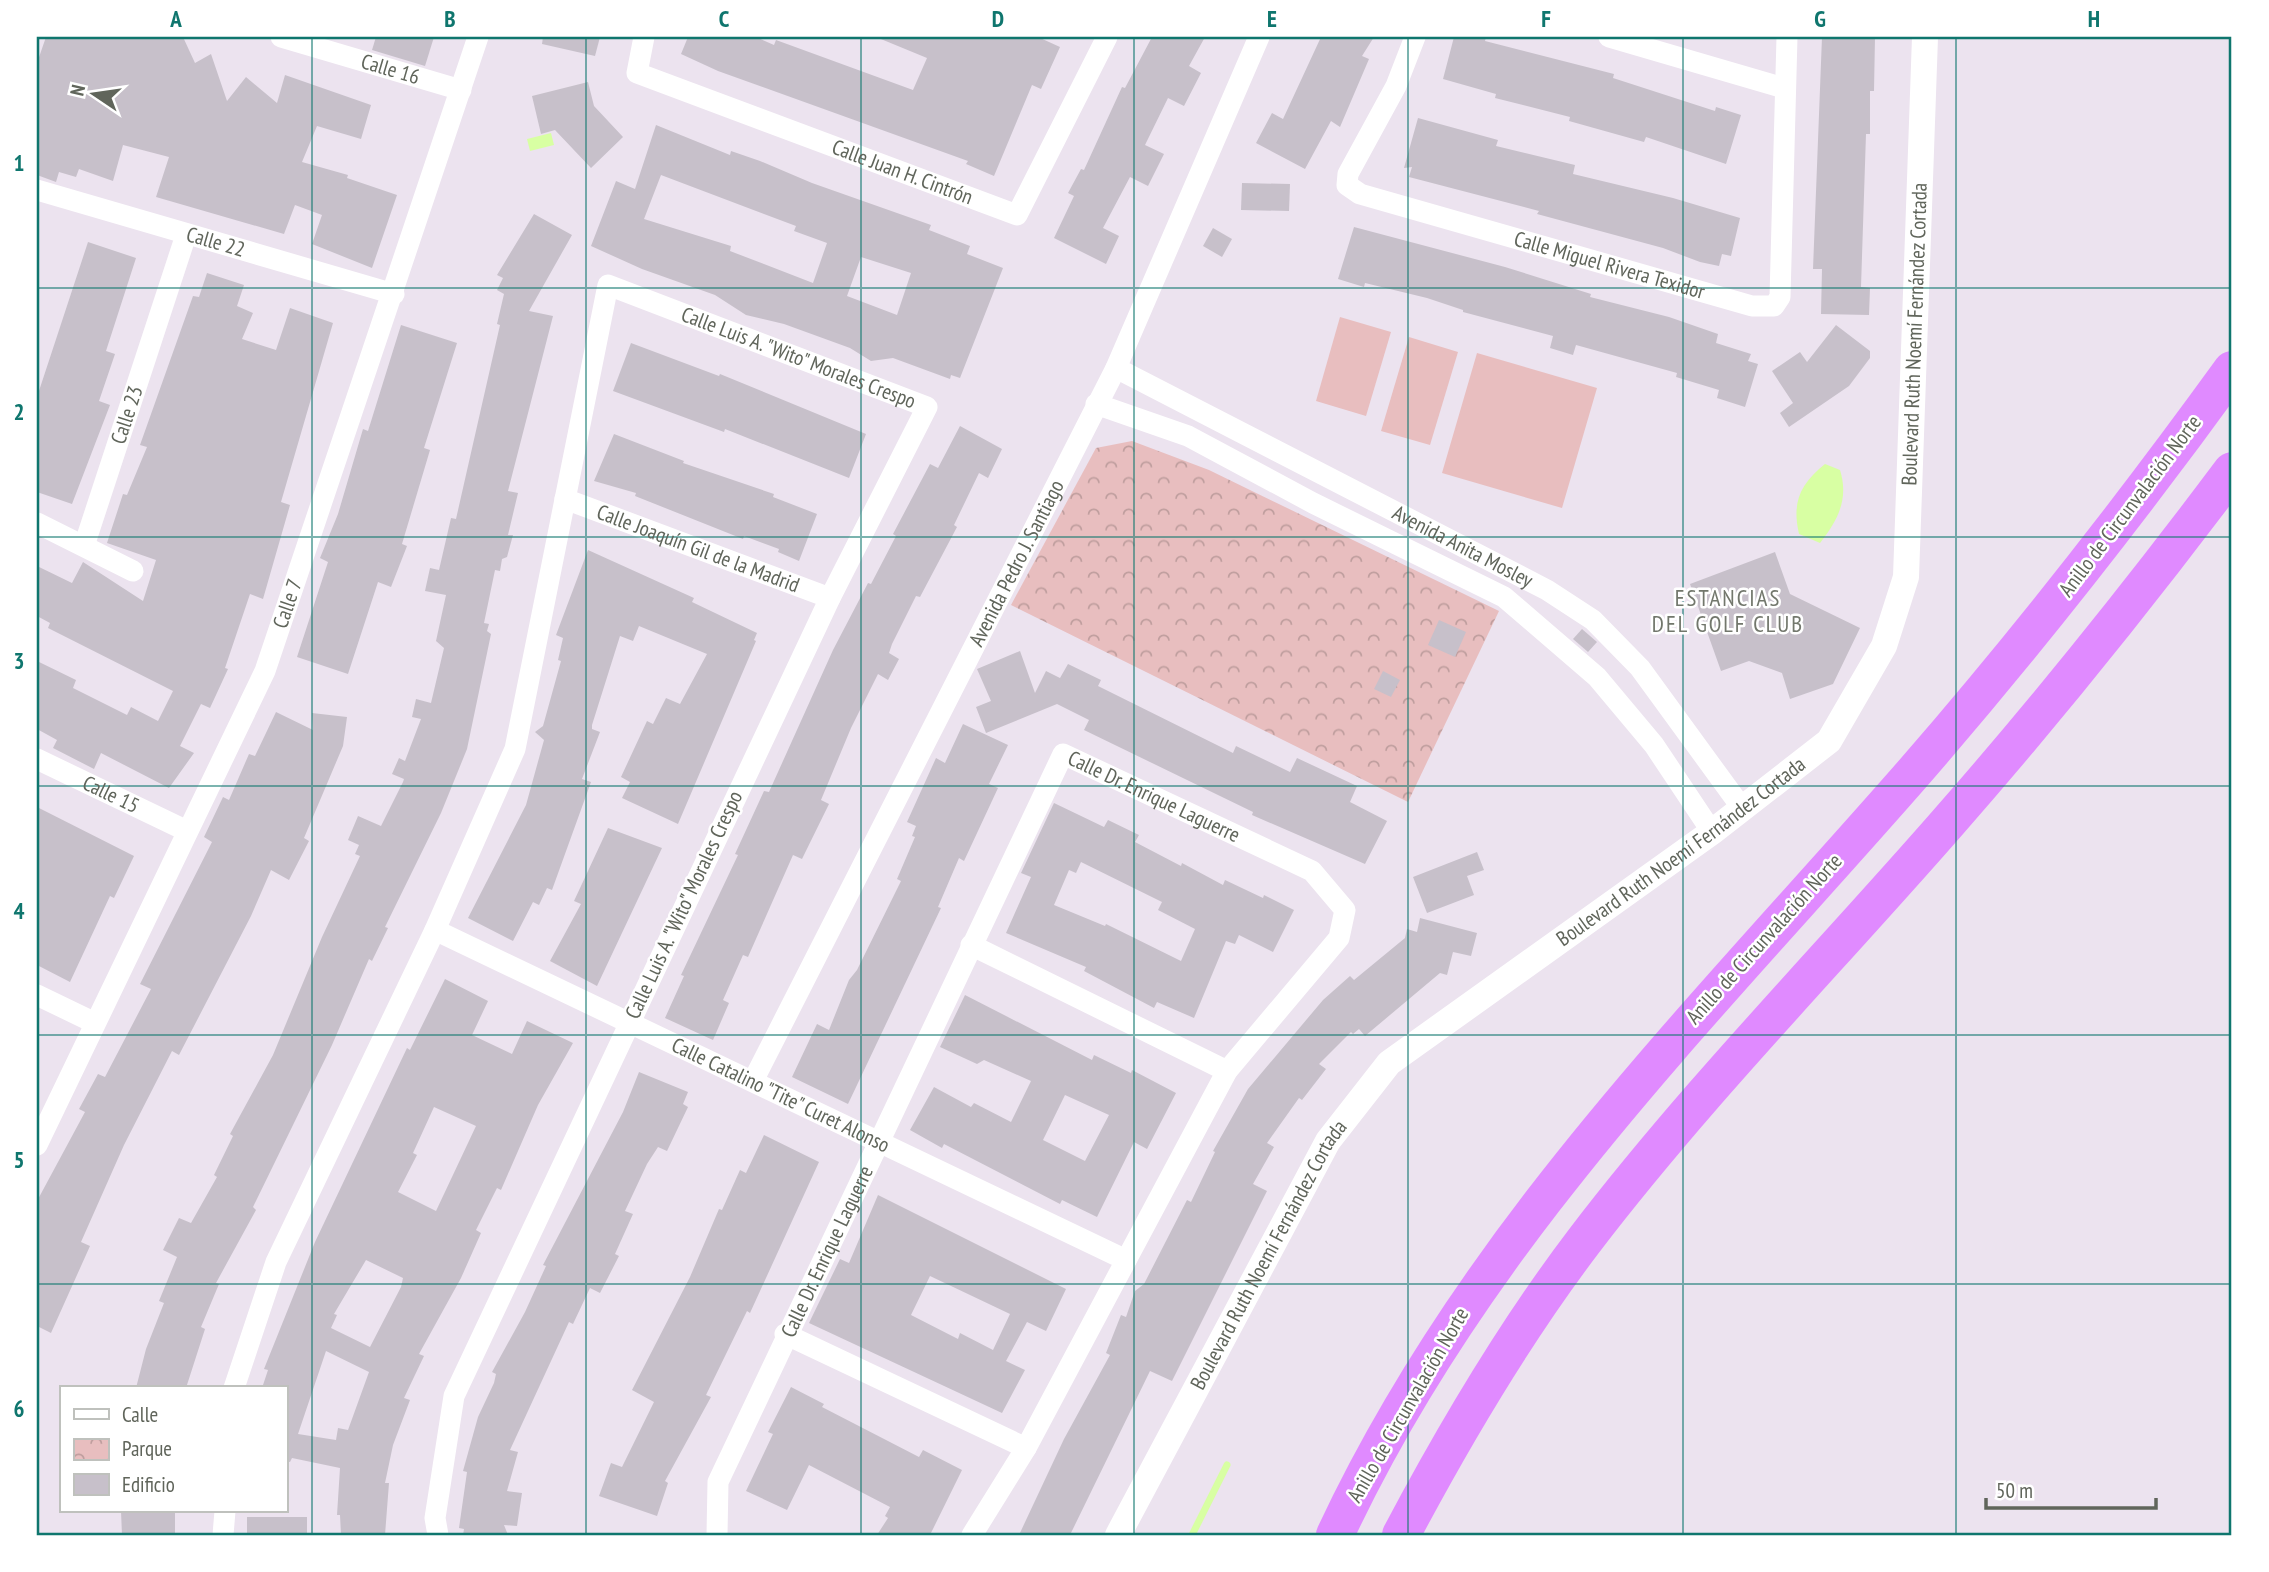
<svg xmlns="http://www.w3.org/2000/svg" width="2269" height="1572" font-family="'PT Sans Narrow',sans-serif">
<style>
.park{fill:url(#park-crowns)}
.pitch{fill:#e8bebf}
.water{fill:#d8ffa3}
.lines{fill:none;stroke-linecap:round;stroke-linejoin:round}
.stream{stroke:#d8ffa3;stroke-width:7}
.building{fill:#c7c0ca;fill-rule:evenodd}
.minor{stroke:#fff;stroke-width:21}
.tertiary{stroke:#fff;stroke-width:26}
.motorway{stroke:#e08aff;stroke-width:38}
.grid{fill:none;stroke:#0f766e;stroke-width:2;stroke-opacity:0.55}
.labels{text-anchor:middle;stroke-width:5;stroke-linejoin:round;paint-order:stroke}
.street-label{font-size:21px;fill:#60655b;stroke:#fff}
.neighbourhood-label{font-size:23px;letter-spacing:2px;fill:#72776c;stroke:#fff}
.neatline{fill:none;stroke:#0f766e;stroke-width:2.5}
.grid-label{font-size:23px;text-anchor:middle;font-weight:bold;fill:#0f766e}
</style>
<defs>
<pattern id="park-crowns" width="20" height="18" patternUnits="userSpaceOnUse" patternTransform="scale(1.75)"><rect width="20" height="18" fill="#e8bebf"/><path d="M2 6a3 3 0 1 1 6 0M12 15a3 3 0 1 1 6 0" fill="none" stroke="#bf9e9e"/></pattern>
</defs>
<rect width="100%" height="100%" fill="#ece3ef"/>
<!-- park -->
<polygon class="park" points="1132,441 1209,470 1499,611 1408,802 1011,605 1096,448"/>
<!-- pitch -->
<g class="pitch">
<polygon points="1340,317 1391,332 1366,416 1316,401"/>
<polygon points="1409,337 1458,352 1430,445 1381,431"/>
<polygon points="1477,353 1597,388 1562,508 1442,473"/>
</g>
<!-- water -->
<g class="water">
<polygon points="551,133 554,145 530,151 527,139"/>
<path d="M 1825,464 L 1840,470 C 1849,499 1838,520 1820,543 L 1799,534 C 1792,503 1799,485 1825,464 Z"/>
</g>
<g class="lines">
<!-- stream -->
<polyline class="stream" points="1192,1535 1227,1465"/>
</g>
<!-- building -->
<g class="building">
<polygon points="46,37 183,37 195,63 211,54 227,101 246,77 277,103 285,75 371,105 361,139 317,126 302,162 348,175 347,178 397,195 372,268 312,244 322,215 295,205 284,234 156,197 169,157 123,145 113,181 79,169 76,177 59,172 56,182 37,175 37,63"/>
<polygon points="376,37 434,37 425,66 372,50"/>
<polygon points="543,37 600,37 595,56 542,44"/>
<polygon points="688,37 756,37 774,45 776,40 913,90 927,58 876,37 1038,37 1060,47 1041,89 1032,85 994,176 966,164 968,161 718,71 681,54"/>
<polygon points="1152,37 1205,37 1189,66 1201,73 1184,106 1168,98 1145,145 1164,154 1148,186 1130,177 1103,228 1119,236 1106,264 1054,238 1074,196 1068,193 1081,169 1084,170 1122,87 1125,88"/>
<polygon points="1321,37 1374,37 1362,56 1369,59 1340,127 1331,121 1305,169 1256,143 1272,113 1283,119"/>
<polygon points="1454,37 1486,37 1485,41 1614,74 1613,78 1715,111 1716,107 1741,115 1726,164 1646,137 1644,142 1569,121 1570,117 1495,98 1496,94 1443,79"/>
<polygon points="1822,37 1875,37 1874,91 1870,91 1870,134 1866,134 1861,287 1870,288 1869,315 1821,314 1822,269 1813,269"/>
<polygon points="588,82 594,106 623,137 591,168 555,130 541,134 532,96"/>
<polygon points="1418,118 1498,140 1496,146 1575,165 1573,174 1673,198 1740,218 1731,256 1722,254 1719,266 1700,262 1663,248 1537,214 1539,211 1409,177 1412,167 1404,168"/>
<path d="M 656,125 L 730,155 L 731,151 L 760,161 L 812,183 L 931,225 L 929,230 L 970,246 L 967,254 L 1003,268 L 960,378 L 951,375 L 950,379 L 893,358 L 871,361 L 850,348 L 784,324 L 746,315 L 715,295 L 642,269 L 591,246 L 616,181 L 635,189 ZM 661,175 L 796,226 L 794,231 L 827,243 L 813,283 L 730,251 L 731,246 L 644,219 ZM 861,257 L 911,273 L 897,315 L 847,296 Z"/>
<polygon points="1242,183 1290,184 1289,211 1241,210"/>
<polygon points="534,214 572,235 529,311 553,316 508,491 518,493 508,535 513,535 507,557 502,559 500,571 495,570 484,623 489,624 487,631 491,634 467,749 441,813 385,927 388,928 372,961 369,959 332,1045 253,1207 256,1210 216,1283 219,1284 201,1327 205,1329 186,1388 136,1388 146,1349 164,1303 159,1301 177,1257 163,1250 179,1218 191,1223 217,1177 214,1175 233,1136 230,1134 273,1055 322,937 360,856 355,854 359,845 348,840 358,816 381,826 403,782 404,779 392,774 399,758 405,761 421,719 412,717 416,699 431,703 444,648 436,641 446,595 425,591 430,568 439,570 451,518 456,519 468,466 500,325 497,324 504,294 497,290 503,278 497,275"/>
<polygon points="1354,227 1505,267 1591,294 1590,297 1669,317 1718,334 1716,343 1751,354 1748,361 1758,364 1745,407 1717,398 1719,390 1676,377 1677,373 1576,345 1573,355 1550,348 1553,336 1463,312 1463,310 1427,298 1365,283 1364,287 1338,279"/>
<polygon points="1213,228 1232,239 1222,257 1203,246"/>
<polygon points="88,242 136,258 106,351 115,354 99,401 110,405 72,504 37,492 37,397"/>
<polygon points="207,273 244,285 237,306 253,313 242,339 276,350 290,308 333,323 281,502 290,505 263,599 250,594 225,668 228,669 210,708 201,704 180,746 194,753 169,788 101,753 94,769 53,748 57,740 37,729 37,661 76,680 73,688 127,715 131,707 158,721 173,691 48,628 50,623 37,616 37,566 72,583 83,562 143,601 156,560 107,543 123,494 127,495 147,447 140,445 193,296 199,297"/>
<polygon points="401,325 457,343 424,448 430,450 402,544 407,546 391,587 378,582 348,674 297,657 328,562 320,558 338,514 363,429 368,431"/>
<polygon points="1836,325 1870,351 1870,358 1849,386 1789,427 1780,413 1793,403 1772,371 1800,352 1807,362"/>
<polygon points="631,343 719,376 720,374 866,434 849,478 725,429 724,432 613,391"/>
<polygon points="960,426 1002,449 988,478 979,473 954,525 957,527 920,597 916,596 892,644 889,653 899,659 888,680 878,674 851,728 821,800 829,804 802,859 793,855 748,957 743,955 723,1000 729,1003 713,1040 665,1018 684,976 681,975 738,855 735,854 764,791 769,792 833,650 868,583 871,584 896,536 893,534 930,464 938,468"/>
<polygon points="614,434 684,461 683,463 774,494 773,497 817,514 799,561 778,552 779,549 744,536 743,539 635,496 636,493 594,481"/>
<polygon points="588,550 694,598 692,602 757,633 754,640 756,641 678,824 622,798 630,782 621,777 647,721 653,724 666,698 680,704 707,654 639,626 633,641 620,636 592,725 592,729 600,732 582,779 591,782 552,890 547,888 539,905 533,902 513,941 468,918 526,805 544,740 535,732 543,726 561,661 558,660 563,638 556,635"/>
<polygon points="1775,552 1790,594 1860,628 1833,684 1790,699 1782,673 1749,661 1721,671 1690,584"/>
<polygon points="1439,620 1466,632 1455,657 1428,645"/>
<polygon points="1582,629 1597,642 1588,652 1573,639"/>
<polygon points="1020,651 1035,693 1046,671 1060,678 1068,664 1101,680 1098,686 1233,753 1236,746 1290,772 1297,758 1357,786 1350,802 1387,821 1365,864 1252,815 1253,812 1084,730 1089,720 1057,704 986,733 976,707 991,701 977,669"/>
<polygon points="1383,671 1400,680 1391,697 1374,689"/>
<polygon points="276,712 313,730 312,713 347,717 343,746 304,838 309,841 289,880 271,870 251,916 179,1055 172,1051 124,1145 81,1242 90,1246 51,1333 37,1326 37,1201 85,1112 79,1109 98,1074 105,1077 151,989 140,984 212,842 204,837 223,797 229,800 249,754 255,756"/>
<polygon points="963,724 1008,745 989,784 998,788 964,861 959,858 938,907 941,908 848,1104 792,1077 817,1024 829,1030 849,980 857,970 901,881 897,879 915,837 912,836 916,826 907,822 936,758 945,763"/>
<path d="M 1054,803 L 1104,827 L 1108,820 L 1139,835 L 1135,842 L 1181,866 L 1182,863 L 1223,885 L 1225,880 L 1263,898 L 1264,895 L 1294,910 L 1273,952 L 1239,935 L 1235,944 L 1226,941 L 1194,1018 L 1157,1002 L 1154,1008 L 1084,971 L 1086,967 L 1006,933 L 1031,877 L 1021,873 ZM 1081,862 L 1162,902 L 1158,910 L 1195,929 L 1181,961 L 1106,924 L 1105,926 L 1054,905 L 1069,870 L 1076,873 Z"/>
<polygon points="37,807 134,856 114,898 110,896 70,982 37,965"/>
<polygon points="608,828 662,848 597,986 550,961 581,904 574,901"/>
<polygon points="1477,852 1484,870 1467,876 1474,895 1427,913 1413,877"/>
<polygon points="1420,918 1477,933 1471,956 1453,952 1447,975 1440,973 1365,1036 1359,1029 1353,1034 1351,1032 1319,1064 1326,1069 1302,1100 1299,1098 1267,1143 1274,1147 1253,1184 1267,1191 1172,1381 1150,1371 1070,1535 1019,1535 1064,1439 1110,1355 1106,1353 1121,1315 1126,1317 1135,1291 1144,1284 1187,1200 1191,1202 1215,1152 1213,1151 1248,1089 1323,1000 1350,976 1354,980 1405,938 1407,929 1417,932"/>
<path d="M 445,979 L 488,1001 L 472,1035 L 512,1054 L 527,1021 L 573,1043 L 538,1105 L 501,1190 L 497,1188 L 476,1230 L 481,1233 L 461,1278 L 419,1354 L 424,1356 L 404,1398 L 410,1400 L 393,1445 L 385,1483 L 389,1483 L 385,1535 L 341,1535 L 340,1515 L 337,1515 L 340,1468 L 292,1458 L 290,1462 L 285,1461 L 285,1388 L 262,1388 L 268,1370 L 264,1369 L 315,1242 L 407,1048 L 410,1050 ZM 434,1107 L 476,1126 L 436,1211 L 398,1192 L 417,1155 L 413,1153 ZM 366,1260 L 403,1278 L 401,1287 L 370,1347 L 331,1328 L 337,1315 L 334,1314 ZM 326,1351 L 369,1372 L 348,1430 L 338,1428 L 336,1440 L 298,1434 Z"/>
<path d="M 965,995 L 1092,1060 L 1094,1055 L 1131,1073 L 1132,1070 L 1176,1093 L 1147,1149 L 1134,1142 L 1097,1217 L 1062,1200 L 1060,1204 L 944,1144 L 942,1148 L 910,1130 L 934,1087 L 971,1107 L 974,1103 L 1011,1122 L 1031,1081 L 984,1060 L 977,1064 L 940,1047 ZM 1065,1095 L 1109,1115 L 1085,1161 L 1043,1140 Z"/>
<polygon points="639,1072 688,1092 683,1104 688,1107 667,1151 658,1147 647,1164 625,1211 633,1214 615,1254 619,1256 600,1293 590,1288 573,1324 569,1322 510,1450 518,1452 507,1491 522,1493 517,1526 504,1525 508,1535 463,1535 464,1529 459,1528 467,1472 463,1471 478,1417 494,1383 496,1374 492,1372 525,1312 546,1266 543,1265 623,1112"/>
<polygon points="764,1135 819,1162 750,1313 747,1311 706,1395 711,1397 665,1481 668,1483 657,1516 599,1496 611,1463 622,1467 654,1402 632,1390 690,1277 719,1209 722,1210 740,1170 746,1173"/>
<path d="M 878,1195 L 1066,1289 L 1046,1331 L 1027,1322 L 1006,1361 L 1025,1370 L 1002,1413 L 809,1323 L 840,1259 L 849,1263 ZM 930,1276 L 1010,1314 L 993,1350 L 960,1333 L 958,1339 L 911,1315 Z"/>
<polygon points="791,1387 824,1404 822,1407 919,1457 923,1450 962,1470 930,1535 877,1535 888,1518 885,1516 890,1507 809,1465 787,1510 746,1491 773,1434 768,1432"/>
<polygon points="121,1511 175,1511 175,1535 122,1535"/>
<rect x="247" y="1517" width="60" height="18"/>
</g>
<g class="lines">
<!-- minor -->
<g class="minor">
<path id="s1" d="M 281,37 L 461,90"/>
<path id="s2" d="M 644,37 L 637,73 L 1017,215 L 1107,37"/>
<path id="s3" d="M 1415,37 L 1396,86 L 1348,174 L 1347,185 L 1360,194 L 1752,306 L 1774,306 L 1780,297 L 1787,37"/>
<polyline points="1609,37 1784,88"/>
<path id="s4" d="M 37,190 L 394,294"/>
<path id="s5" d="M 1116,368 L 1547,590 L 1593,620 L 1640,668 L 1742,808"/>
<polyline points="1096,404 1188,436 1313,503 1504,597 1597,677 1654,745 1712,832"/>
<path id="s6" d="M 565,499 L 830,598"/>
<polyline points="37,523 133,571"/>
<path id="s7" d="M 84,546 L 186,235"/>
<path id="s8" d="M 37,759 L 187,831"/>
<path id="s9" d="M 435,930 L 1126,1260"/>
<polyline points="971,945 1227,1071"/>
<polyline points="37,995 95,1023"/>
<path id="s10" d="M 753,1081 L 1116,368 L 1259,37"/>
<path id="s11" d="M 37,1145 L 265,671 L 478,37"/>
<polyline points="785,1334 1026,1448"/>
<path id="s12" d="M 234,1388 L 276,1262 L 435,930 L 515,749 L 608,285 L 927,407 L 830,598 L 454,1396 L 435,1518 L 438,1535"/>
<polyline points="223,1535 225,1511"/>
<path id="s13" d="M 717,1535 L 718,1482 L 1063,754 L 1312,871 L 1345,910 L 1339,938 L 1227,1071 L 1026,1448 L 972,1535"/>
</g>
<!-- tertiary -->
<path class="tertiary" id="s14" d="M 1118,1535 L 1328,1141 L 1389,1063 L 1712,832 L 1829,741 L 1884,646 L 1906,577 L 1925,37"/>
<!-- motorway -->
<g class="motorway">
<path d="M 1335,1535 C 1474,1237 1702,1015 1915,771 C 2027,642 2132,508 2232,370"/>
<path d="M 1401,1535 C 1455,1433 1514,1333 1584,1241 C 1697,1093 1828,960 1950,820 C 2049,707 2142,591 2232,471"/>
</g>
</g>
<!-- grid -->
<path class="grid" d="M 312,37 L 312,1535M 586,37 L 586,1535M 861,37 L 861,1535M 1134,37 L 1134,1535M 1408,37 L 1408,1535M 1683,37 L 1683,1535M 1956,37 L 1956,1535M 37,288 L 2232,288M 37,537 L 2232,537M 37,786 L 2232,786M 37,1035 L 2232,1035M 37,1284 L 2232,1284"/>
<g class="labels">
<!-- street labels -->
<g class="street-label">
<text dy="7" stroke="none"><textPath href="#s1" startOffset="114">Calle 16</textPath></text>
<text dy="7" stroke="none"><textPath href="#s2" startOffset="320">Calle Juan H. Cintrón</textPath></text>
<text dy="7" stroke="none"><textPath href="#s4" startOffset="186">Calle 22</textPath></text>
<text dy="7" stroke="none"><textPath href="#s3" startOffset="439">Calle Miguel Rivera Texidor</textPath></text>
<text dy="7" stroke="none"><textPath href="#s14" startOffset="1516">Boulevard Ruth Noemí Fernández Cortada</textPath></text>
<text dy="7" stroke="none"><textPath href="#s12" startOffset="1376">Calle Luis A. "Wito" Morales Crespo</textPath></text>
<text dy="7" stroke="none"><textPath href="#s7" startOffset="138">Calle 23</textPath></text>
<text transform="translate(2130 506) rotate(-53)" y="7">Anillo de Circunvalación Norte</text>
<text dy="7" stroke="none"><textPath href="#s5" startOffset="390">Avenida Anita Mosley</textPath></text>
<text dy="7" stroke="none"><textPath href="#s6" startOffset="142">Calle Joaquín Gil de la Madrid</textPath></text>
<text dy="7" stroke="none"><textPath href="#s10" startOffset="581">Avenida Pedro J. Santiago</textPath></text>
<text dy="7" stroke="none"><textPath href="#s11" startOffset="597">Calle 7</textPath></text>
<text dy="7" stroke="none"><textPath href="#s8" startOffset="82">Calle 15</textPath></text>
<text dy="7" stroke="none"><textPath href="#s13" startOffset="959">Calle Dr. Enrique Laguerre</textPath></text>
<text dy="7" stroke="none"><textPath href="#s14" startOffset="906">Boulevard Ruth Noemí Fernández Cortada</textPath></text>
<text transform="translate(684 905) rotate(-65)" y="7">Calle Luis A. "Wito" Morales Crespo</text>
<text transform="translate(1764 939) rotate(-48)" y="7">Anillo de Circunvalación Norte</text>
<text dy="7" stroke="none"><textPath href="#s9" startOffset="383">Calle Catalino "Tite" Curet Alonso</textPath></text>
<text dy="7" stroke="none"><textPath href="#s13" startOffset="308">Calle Dr. Enrique Laguerre</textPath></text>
<text dy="7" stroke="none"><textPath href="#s14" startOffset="318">Boulevard Ruth Noemí Fernández Cortada</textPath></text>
<text transform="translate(1408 1405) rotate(-60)" y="7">Anillo de Circunvalación Norte</text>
</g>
<!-- neighbourhood labels -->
<g class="neighbourhood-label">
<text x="1728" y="606">ESTANCIAS<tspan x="1728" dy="26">DEL GOLF CLUB</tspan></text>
</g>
</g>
<!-- border -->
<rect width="2269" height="1572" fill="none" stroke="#ffffff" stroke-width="77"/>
<!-- legend -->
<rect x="60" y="1386" width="228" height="126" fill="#ffffff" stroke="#bfc1bd" stroke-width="2"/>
<rect x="74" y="1409" width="35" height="10" fill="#ffffff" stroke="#bfc1bd" stroke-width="2"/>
<text x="122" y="1422" font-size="21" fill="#60655b">Calle</text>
<rect x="74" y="1439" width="35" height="21" fill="url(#park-crowns)" stroke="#bfc1bd" stroke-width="2"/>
<text x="122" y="1456" font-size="21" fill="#60655b">Parque</text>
<rect x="74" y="1474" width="35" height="21" fill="#c7c0ca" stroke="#bfc1bd" stroke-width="2"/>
<text x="122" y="1492" font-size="21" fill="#60655b">Edificio</text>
<!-- north arrow -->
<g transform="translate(94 94) rotate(283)" stroke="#ffffff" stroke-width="5" paint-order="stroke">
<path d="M0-5L12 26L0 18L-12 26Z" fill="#60655b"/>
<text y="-10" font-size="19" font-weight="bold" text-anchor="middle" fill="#60655b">N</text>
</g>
<!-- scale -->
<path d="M1986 1498v10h170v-10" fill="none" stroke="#60655b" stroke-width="3.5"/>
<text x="1996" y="1498" font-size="21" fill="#60655b" stroke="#ffffff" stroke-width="5" paint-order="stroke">50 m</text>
<rect x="38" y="38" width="2192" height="1496" class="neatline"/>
<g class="grid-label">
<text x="176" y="27">A</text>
<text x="450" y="27">B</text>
<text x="724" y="27">C</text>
<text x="998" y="27">D</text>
<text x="1272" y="27">E</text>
<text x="1546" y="27">F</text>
<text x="1820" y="27">G</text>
<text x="2094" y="27">H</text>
<text x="19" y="171">1</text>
<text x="19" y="420">2</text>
<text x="19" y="669">3</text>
<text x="19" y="919">4</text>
<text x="19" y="1168">5</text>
<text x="19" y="1417">6</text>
</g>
</svg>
